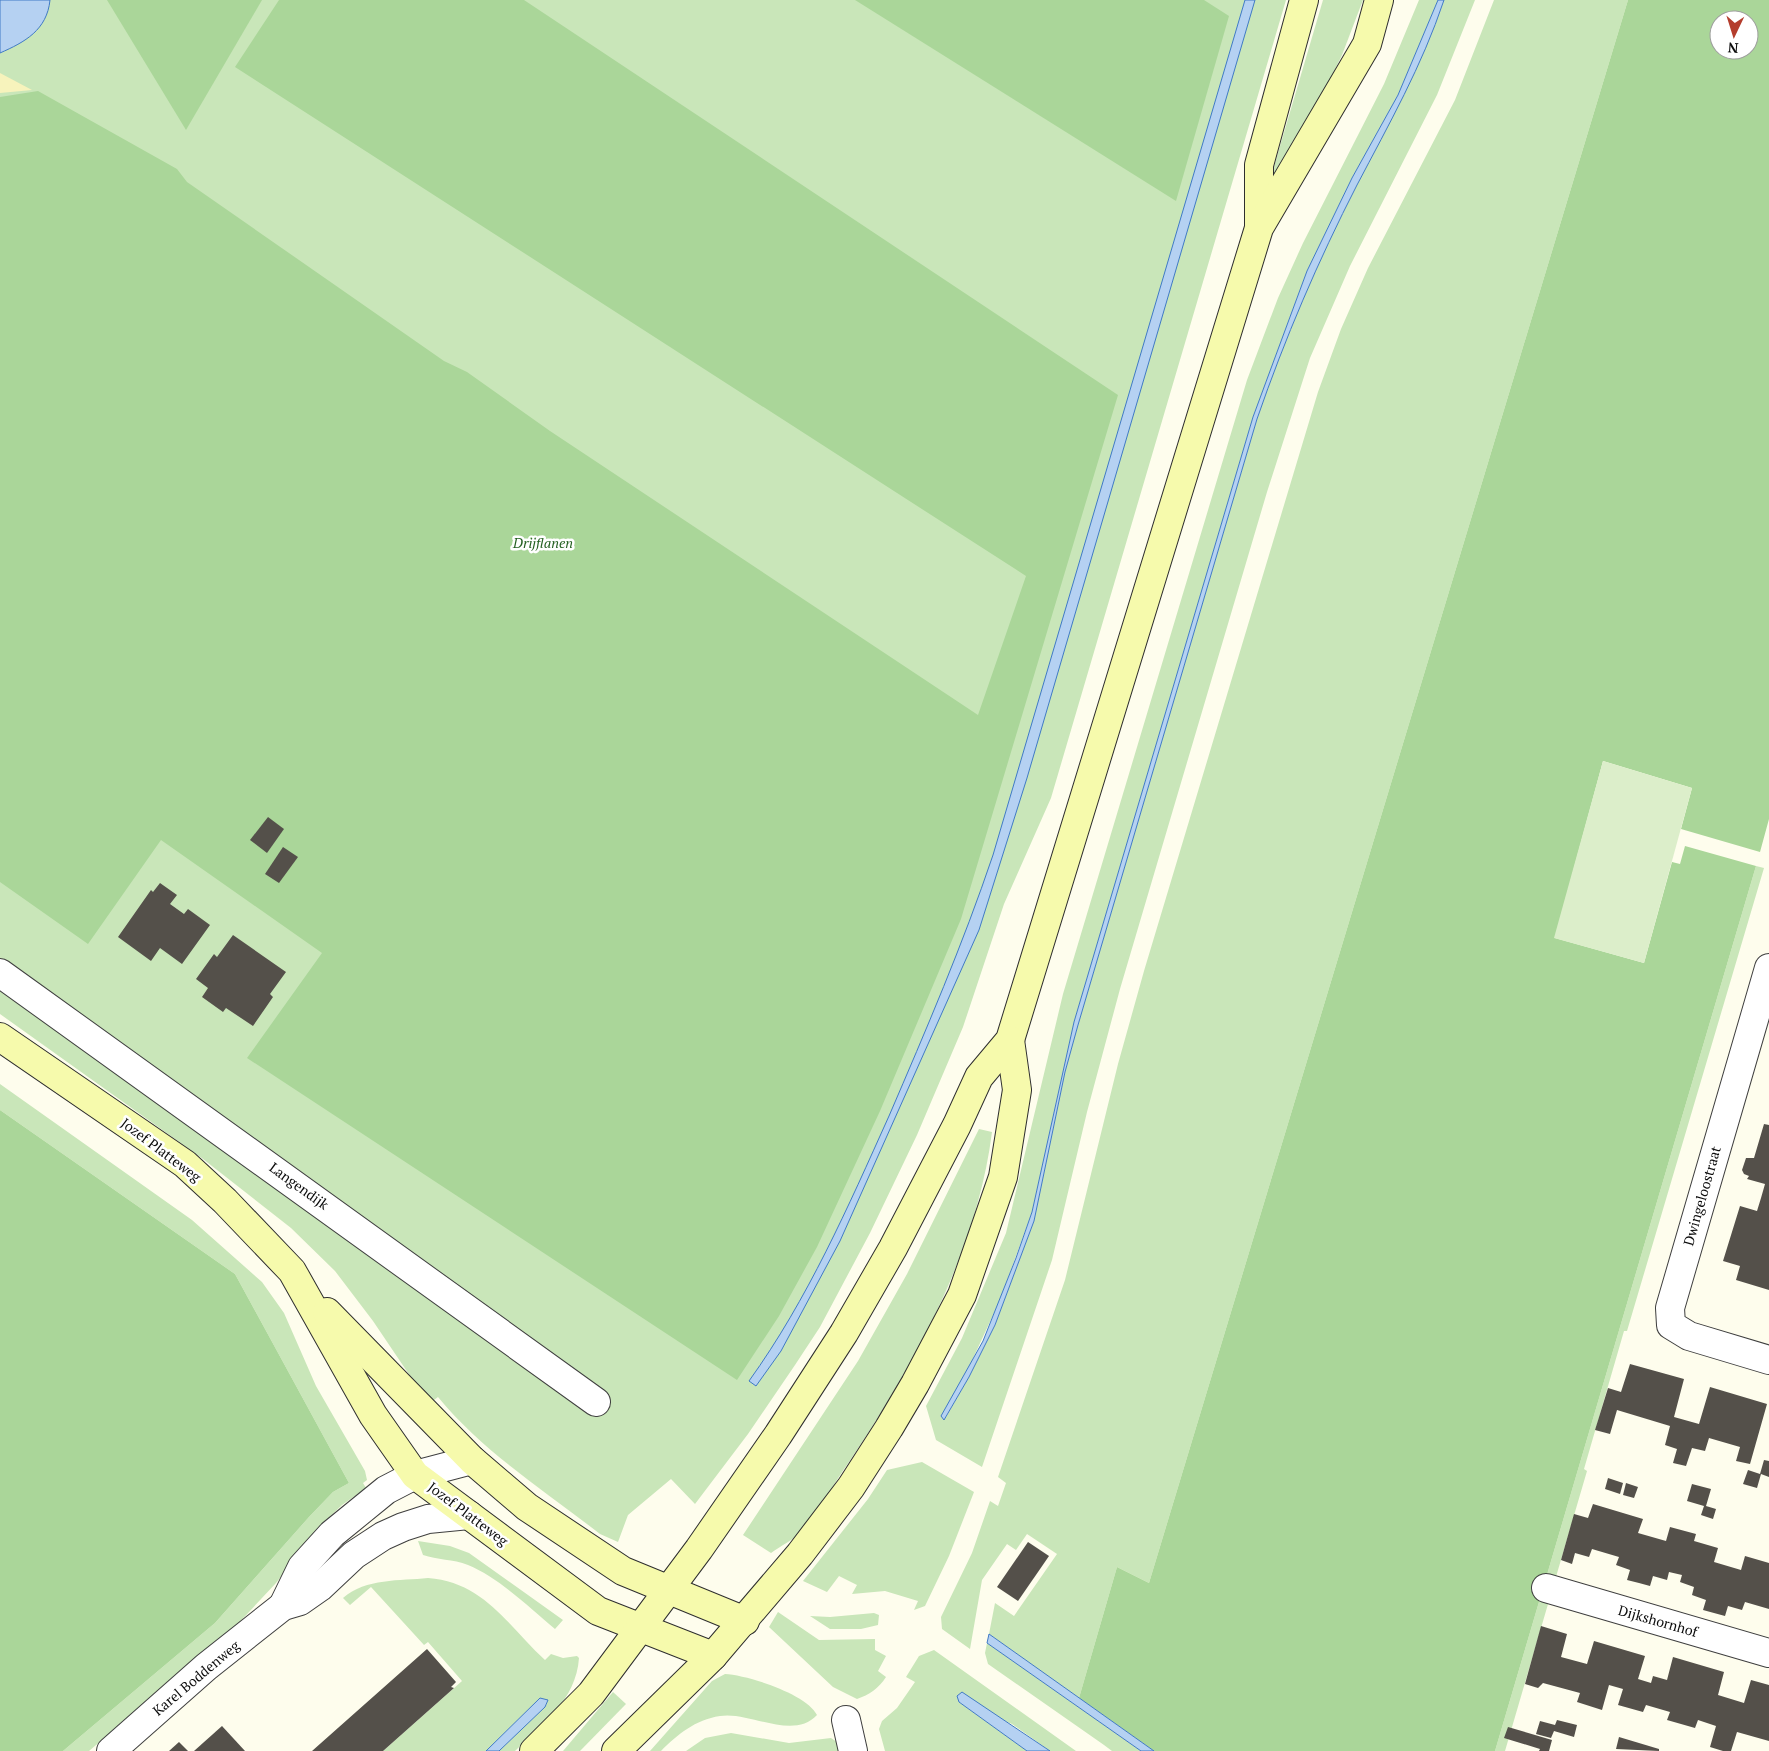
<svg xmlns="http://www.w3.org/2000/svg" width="1769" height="1751" font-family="'PT Serif',serif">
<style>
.green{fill:#c9e6b9}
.forest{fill:#aad699;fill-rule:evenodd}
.sand{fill:#f7f3bc}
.pitch{fill:#dceeca}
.water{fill:#b5d1f2;stroke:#407ac5}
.building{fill:#54504a}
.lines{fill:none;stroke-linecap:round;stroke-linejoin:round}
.street-casing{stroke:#3f3f3f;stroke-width:30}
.secondary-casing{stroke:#2e2e2e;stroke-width:30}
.street{stroke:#fff;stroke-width:28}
.secondary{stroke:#f6faac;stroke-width:28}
.labels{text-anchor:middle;stroke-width:5;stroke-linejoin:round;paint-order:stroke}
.park-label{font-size:14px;font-style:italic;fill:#246021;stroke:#fff}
.street-label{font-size:14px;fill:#0c0c0c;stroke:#fff}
</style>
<rect width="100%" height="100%" fill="#fefded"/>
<!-- green -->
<g class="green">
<path d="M 0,0 L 1286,0 L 1051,798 L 1004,904 L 963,1027 L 917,1135 L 870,1233 L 820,1327 L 795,1365 L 748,1434 L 695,1504 L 671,1479 L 628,1515 L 618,1542 L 600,1534 C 545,1491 483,1452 438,1397 L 429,1404 L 373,1321 L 335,1271 L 291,1228 L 203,1159 L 0,1014 Z"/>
<polygon points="1323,0 1363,0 1342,55 1279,184 1270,180"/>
<path d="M 1419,0 L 1438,0 L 1398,95 L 1352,178 L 1307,271 L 1253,417 L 1074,1022 L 1032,1212 L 1000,1300 L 945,1419 L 969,1377 L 995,1325 L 1034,1221 L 1065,1072 L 1078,1025 L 1257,419 C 1285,338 1318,261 1357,185 C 1388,124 1422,65 1444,0 L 1475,0 L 1437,95 L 1350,266 L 1310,358 L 1267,492 L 1120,989 L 1087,1112 L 1052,1260 L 982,1467 L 936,1440 L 926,1406 L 962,1338 L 1006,1233 L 1063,994 L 1247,380 L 1278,298 L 1303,243 L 1384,84 Z"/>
<polygon points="1494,0 1628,0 1149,1583 1117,1567 1079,1698 989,1634 995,1603 1014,1616 1057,1554 1027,1534 1016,1550 1007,1544 982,1580 970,1649 942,1629 941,1617 972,1553 990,1501 998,1506 1006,1483 998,1477 1065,1280 1118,1064 1144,971 1318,392 1341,329 1368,268 1455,100"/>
<polygon points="1756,866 1764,868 1627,1331 1624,1331 1584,1469 1587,1471 1505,1751 1495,1751"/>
<polygon points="0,1084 192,1220 262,1282 284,1313 316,1386 365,1471 367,1480 363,1483 366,1488 342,1505 322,1524 276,1583 234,1628 89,1751 63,1751 215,1623 309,1517 333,1492 349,1483 235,1274 0,1110"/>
<path d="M 979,1129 L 992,1132 C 977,1251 915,1364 849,1462 C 833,1484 820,1511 802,1531 C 794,1540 780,1546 771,1553 L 743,1535 L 858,1361 L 907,1274 Z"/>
<polygon points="922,1462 974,1492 949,1556 925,1606 914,1610 918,1601 885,1591 852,1594 857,1585 839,1576 827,1592 803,1581 868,1499 887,1470"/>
<path d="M 418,1541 L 450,1546 L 469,1553 L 563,1620 L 555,1629 C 530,1608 498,1577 468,1565 C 453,1559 437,1560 423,1555 Z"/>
<path d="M 428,1578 C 484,1582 508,1626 545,1660 L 551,1654 L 563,1658 L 577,1656 L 579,1658 C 576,1700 543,1724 515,1751 L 499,1751 L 547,1704 L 537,1701 L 486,1751 L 383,1751 L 462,1681 L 428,1642 L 424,1645 L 371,1587 L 350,1605 L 343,1598 C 366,1578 400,1581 428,1578 Z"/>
<path d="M 778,1612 L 819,1640 L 875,1639 L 875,1650 L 886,1656 L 878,1671 L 886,1677 C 879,1688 869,1695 857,1699 L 833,1687 L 769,1627 Z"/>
<polygon points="874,1613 879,1615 878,1625 861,1629 830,1629 810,1616 830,1617"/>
<polygon points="987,1643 1141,1751 1112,1751 1104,1745 988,1664 985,1653"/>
<polygon points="934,1650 1076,1751 1050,1751 1012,1724 959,1702 1027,1751 885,1751 879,1729 882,1721 897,1708 915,1682 906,1677 919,1656"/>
<path d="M 725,1674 C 747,1675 807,1694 817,1715 C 793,1741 749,1711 720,1716 C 695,1720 678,1734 661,1751 L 650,1751 L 712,1681 Z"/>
<polygon points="613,1692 626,1704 580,1751 563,1751"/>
<polygon points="731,1733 789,1743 831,1738 837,1742 840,1751 686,1751 705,1738"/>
</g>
<!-- forest -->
<g class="forest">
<polygon points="107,0 262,0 186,130"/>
<polygon points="279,0 524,0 1118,395 961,919 880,1111 817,1247 779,1316 737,1380 247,1058 322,953 161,840 88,944 0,882 0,97 38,91 177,169 187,182 444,361 467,372 550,431 978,715 1026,576 235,67"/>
<polygon points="855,0 1204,0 1229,16 1176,201"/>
<path d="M 1628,0 L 1769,0 L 1769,819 L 1760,852 L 1681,829 L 1692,788 L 1603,761 L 1555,938 L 1644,963 L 1672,862 L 1680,864 L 1685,846 L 1756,866 L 1495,1751 L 1154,1751 L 1079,1698 L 1117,1567 L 1149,1583 ZM 1719,20 L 1749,20 L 1749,50 L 1719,50 Z"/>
<polygon points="0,1110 235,1274 349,1483 333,1492 309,1517 215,1623 63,1751 0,1751"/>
</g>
<!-- sand -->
<polygon class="sand" points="0,73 32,90 0,93"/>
<!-- pitch -->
<polygon class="pitch" points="1603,761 1692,788 1644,963 1554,938"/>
<!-- water -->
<g class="water">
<path d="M 0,0 L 50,0 C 47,30 25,42 0,53 Z"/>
<path d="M 1245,0 L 1255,0 L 1027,778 L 979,930 L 840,1241 L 781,1351 L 756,1386 L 749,1381 C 808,1299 848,1207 889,1116 C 926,1030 963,944 993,855 Z"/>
<path d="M 1438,0 L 1444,0 C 1422,66 1389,124 1357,185 C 1318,261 1285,338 1257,419 L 1078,1025 L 1065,1072 L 1034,1221 L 995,1325 L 969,1377 L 944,1420 L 941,1416 L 983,1341 L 1016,1258 L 1032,1212 L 1074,1022 L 1253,417 L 1307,271 L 1352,178 L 1398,95 Z"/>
<polygon points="989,1634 1154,1751 1141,1751 987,1643"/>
<polygon points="962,1692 1050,1751 1027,1751 959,1702 957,1696"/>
<polygon points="540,1698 548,1700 545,1707 499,1751 486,1751"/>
</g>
<!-- building -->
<g class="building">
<polygon points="268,817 284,829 267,853 250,840"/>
<polygon points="283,847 298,857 279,883 265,874"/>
<polygon points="160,883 177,895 170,904 184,914 188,909 210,925 182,964 160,948 151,961 118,937 151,890 153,892"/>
<polygon points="233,935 286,972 270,994 273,997 253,1026 226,1008 223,1012 202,997 208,988 196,979 214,954 217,957"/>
<polygon points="1764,1124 1769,1125 1769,1290 1736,1280 1740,1266 1723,1261 1740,1206 1757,1211 1761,1198 1765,1184 1747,1179 1749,1176 1744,1174 1742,1170 1746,1158 1754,1158"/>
<polygon points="1630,1364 1684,1379 1674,1417 1699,1424 1710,1387 1767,1404 1750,1464 1736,1461 1740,1447 1709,1438 1705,1451 1692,1448 1686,1466 1673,1463 1677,1449 1665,1445 1670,1426 1617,1410 1610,1434 1595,1430 1608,1388 1621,1392"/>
<polygon points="1764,1460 1769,1461 1769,1477 1761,1474 1757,1488 1743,1484 1748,1470 1760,1474"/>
<polygon points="1608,1478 1623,1483 1620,1494 1605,1489"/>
<polygon points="1626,1483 1638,1487 1634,1498 1623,1495"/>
<polygon points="1692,1484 1711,1489 1706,1506 1716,1509 1713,1519 1701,1515 1704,1506 1687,1501"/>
<polygon points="1593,1504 1643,1519 1638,1533 1666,1541 1670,1527 1696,1534 1694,1541 1718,1548 1714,1562 1741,1570 1745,1556 1769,1563 1769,1609 1745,1602 1742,1610 1728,1606 1725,1616 1703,1610 1706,1600 1692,1595 1694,1587 1680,1582 1682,1575 1669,1572 1667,1580 1653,1576 1650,1586 1639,1583 1627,1580 1630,1570 1616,1565 1619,1557 1592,1549 1589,1557 1575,1553 1572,1564 1561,1560 1574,1514 1588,1518"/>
<polygon points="1028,1542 1049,1556 1018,1601 997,1587"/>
<polygon points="1541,1626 1567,1634 1561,1657 1587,1664 1594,1641 1645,1656 1638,1679 1651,1683 1653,1676 1667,1680 1673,1657 1724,1672 1718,1695 1744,1703 1751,1680 1769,1685 1769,1741 1737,1732 1731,1751 1723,1751 1710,1747 1716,1726 1698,1720 1695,1728 1667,1720 1670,1712 1646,1705 1643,1712 1618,1705 1623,1689 1609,1685 1602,1710 1577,1702 1580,1693 1543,1683 1538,1688 1525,1684"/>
<polygon points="427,1649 456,1682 451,1687 454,1688 383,1751 312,1751"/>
<polygon points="1557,1720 1577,1725 1574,1737 1554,1731 1551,1738 1536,1734 1540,1721 1555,1725"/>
<polygon points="222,1726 245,1751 194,1751"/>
<polygon points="1508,1727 1552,1740 1549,1751 1539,1751 1540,1749 1504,1738"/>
<polygon points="1619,1737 1659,1749 1659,1751 1616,1749"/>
<polygon points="179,1742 188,1751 169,1751"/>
</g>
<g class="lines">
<!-- street casing -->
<g class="street-casing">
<g id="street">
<polyline points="1769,968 1670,1308 1671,1325 1689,1336 1769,1360"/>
<polyline points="0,973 596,1402"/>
<polyline points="1546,1588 1769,1653"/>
<polyline points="283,1606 302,1567 332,1534 386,1490 415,1475 472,1460"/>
<polyline points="846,1720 853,1751"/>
<polyline points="111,1751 206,1667 283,1606 300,1601 320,1587 354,1555 383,1536 403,1527 428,1519 469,1515"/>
</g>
</g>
<!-- secondary casing -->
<g class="secondary-casing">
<g id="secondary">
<polyline points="1259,227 1259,165 1304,0"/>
<polyline points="0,1037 185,1164 225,1201 292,1271 373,1415 415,1475 598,1611 713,1656"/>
<polyline points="327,1312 472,1460 527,1507 623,1571 745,1621"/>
<polyline points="534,1751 591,1694 699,1549 778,1435 844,1333 893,1248 957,1125 979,1077 1010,1040 1259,228 1367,44 1379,0"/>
<polyline points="616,1751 713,1656 800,1554 851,1487 889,1428 915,1384 962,1295 1003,1177 1017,1090 1010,1040"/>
</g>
</g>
<!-- street -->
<use href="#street" class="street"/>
<!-- secondary -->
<use href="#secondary" class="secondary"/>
</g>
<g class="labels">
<!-- park labels -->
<g class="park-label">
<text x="543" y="548">Drijflanen</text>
</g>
<!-- street labels -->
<g class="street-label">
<text transform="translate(161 1150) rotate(37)" y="5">Jozef Platteweg</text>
<text transform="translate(299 1186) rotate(36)" y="5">Langendijk</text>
<text transform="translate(1702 1196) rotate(-74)" y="5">Dwingeloostraat</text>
<text transform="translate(468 1514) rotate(37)" y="5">Jozef Platteweg</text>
<text transform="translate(1658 1621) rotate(16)" y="5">Dijkshornhof</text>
<text transform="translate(196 1678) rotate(-40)" y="5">Karel Boddenweg</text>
</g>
</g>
<!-- north arrow -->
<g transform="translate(1734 35) rotate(184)"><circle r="24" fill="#ffffff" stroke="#9e9e9e"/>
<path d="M0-4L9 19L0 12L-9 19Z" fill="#b43d2d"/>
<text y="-8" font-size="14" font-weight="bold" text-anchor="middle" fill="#0c0c0c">N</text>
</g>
</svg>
